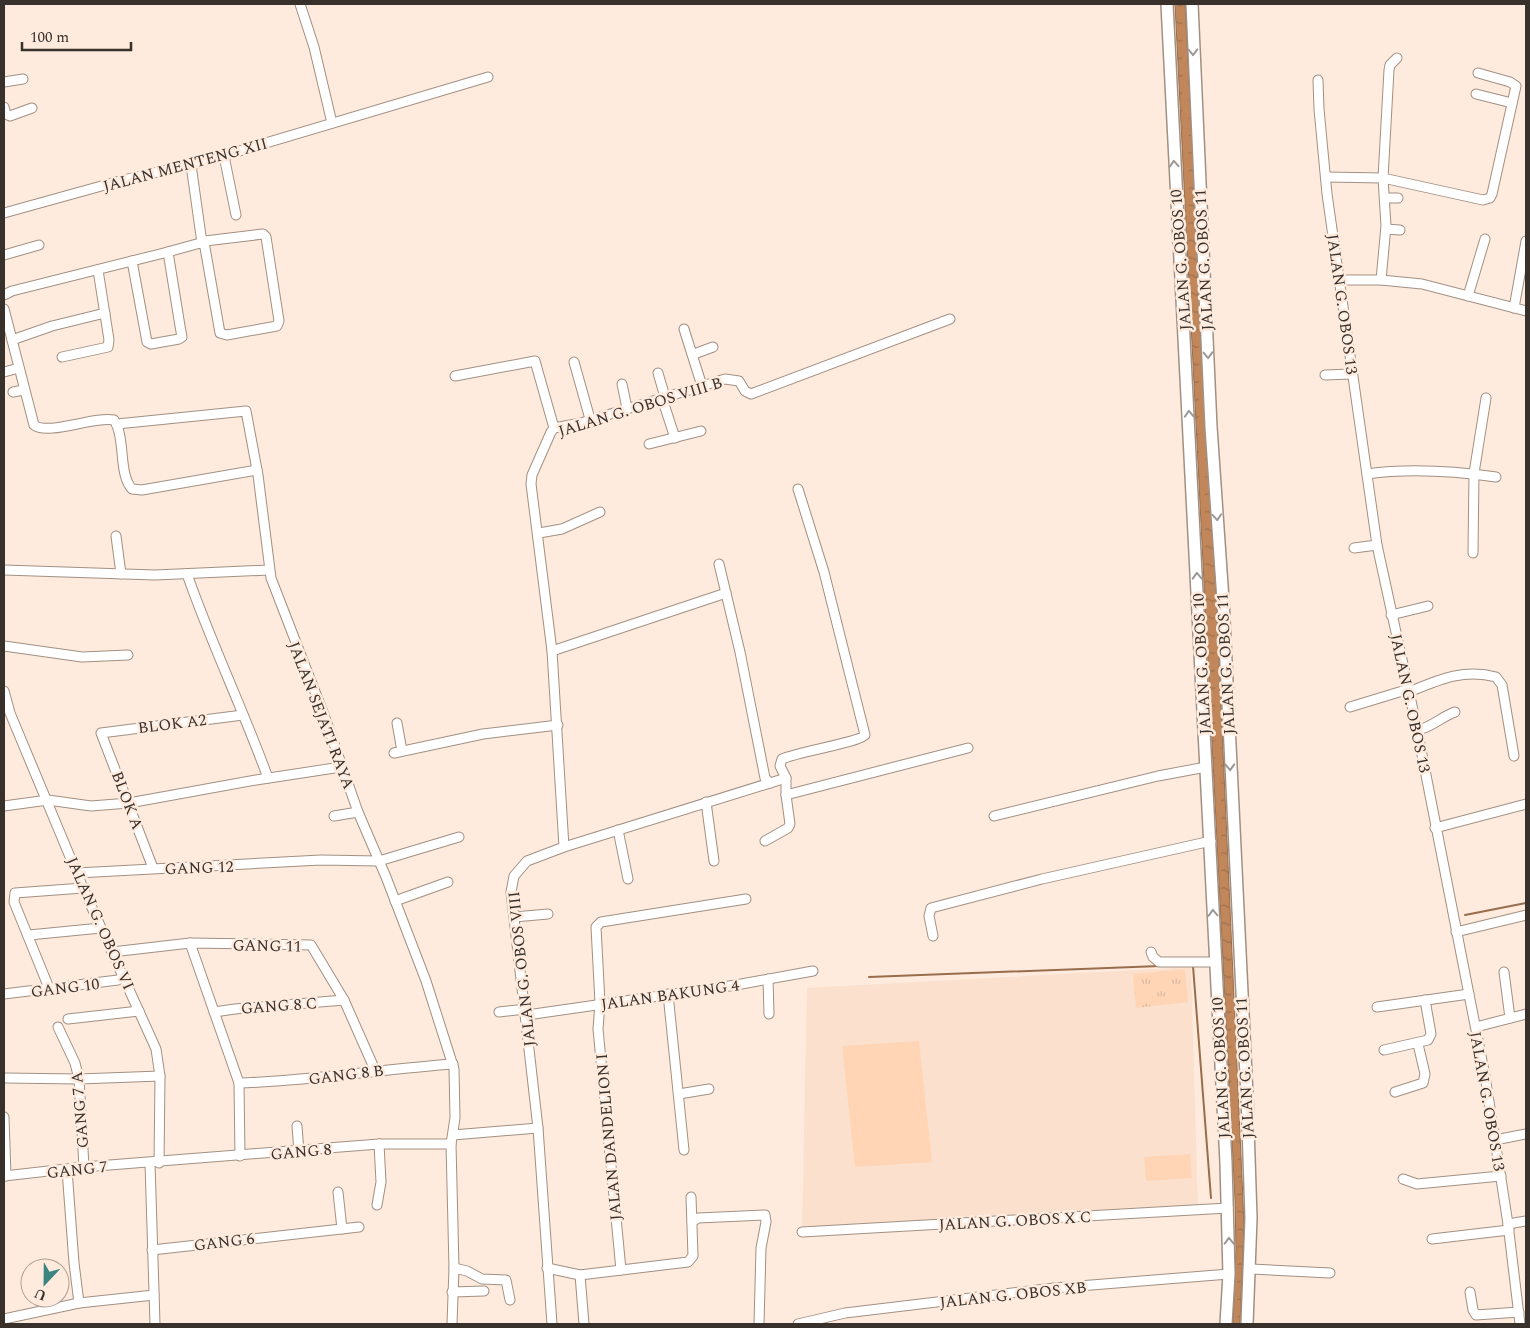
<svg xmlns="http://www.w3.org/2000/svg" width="1530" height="1328" font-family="Spectral,serif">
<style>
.built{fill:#fae0cd}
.grass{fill:#ffd5b6}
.park{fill:url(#park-tufts)}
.water{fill:url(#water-ripples);stroke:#986d4c}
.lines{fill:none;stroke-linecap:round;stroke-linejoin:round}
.stream{stroke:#986d4c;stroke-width:2}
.minor-casing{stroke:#a19083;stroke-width:11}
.tertiary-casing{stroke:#a19083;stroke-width:14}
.minor{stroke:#fff;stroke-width:9}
.tertiary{stroke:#fff;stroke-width:11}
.oneway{stroke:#9b9895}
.labels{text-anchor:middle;stroke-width:5;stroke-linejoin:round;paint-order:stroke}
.street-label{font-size:16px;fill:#37302b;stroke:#feebdd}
</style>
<defs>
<pattern id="park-tufts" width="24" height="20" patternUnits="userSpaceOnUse" patternTransform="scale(1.25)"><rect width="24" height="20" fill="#ffd5b6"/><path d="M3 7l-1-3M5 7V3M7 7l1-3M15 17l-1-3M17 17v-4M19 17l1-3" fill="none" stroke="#dbb79d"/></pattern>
<pattern id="water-ripples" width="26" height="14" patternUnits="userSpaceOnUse" patternTransform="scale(1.25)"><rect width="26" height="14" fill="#c1875a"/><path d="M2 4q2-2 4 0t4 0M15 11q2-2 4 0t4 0" fill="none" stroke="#9e6f4b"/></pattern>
</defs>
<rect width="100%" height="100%" fill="#feebdd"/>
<!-- built -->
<polygon class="built" points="1191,967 1198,1211 802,1233 807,988"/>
<!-- grass -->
<g class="grass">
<polygon points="919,1041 932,1162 855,1167 842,1046"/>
<polygon points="1190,1154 1192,1178 1146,1181 1144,1157"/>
</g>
<!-- park -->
<polygon class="park" points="1185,969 1188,1002 1136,1008 1133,974"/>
<!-- water -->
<polygon class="water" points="1175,4 1185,4 1216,593 1244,1224 1240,1324 1233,1324 1236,1249 1235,1200"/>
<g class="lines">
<!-- stream -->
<g class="stream">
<polyline points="1465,915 1526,903"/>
<polyline points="1193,966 1211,1198"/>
<polyline points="869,977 1160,966"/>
</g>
<!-- minor casing -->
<g class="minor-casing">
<g id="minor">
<polyline points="300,4 314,47 332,123"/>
<polyline points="1397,58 1390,65 1389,70 1383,178 1483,200 1490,198 1492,194 1516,86 1510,82 1478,73"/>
<polyline points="1318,80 1319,109 1327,194 1377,545 1416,724 1485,1076 1508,1224 1520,1324"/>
<polyline points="4,82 23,79"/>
<polyline points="1476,94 1512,103"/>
<polyline points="4,107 6,114 10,116 32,108"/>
<polyline points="224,156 236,215"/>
<polyline points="191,165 202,243"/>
<polyline points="1326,177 1383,178 1386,226 1381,280"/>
<polyline points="1385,198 1398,198"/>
<polyline points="4,213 123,180 202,162 488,77"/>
<polyline points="1386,229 1400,230"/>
<polyline points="4,255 39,245"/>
<polyline points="132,261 147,342 151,344 179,339 182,337 180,326 168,252"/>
<polyline points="1338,280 1381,280 1422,284 1526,311"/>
<polyline points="4,295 12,291 160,254 204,242 205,241 263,234 266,237 279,321 277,326 227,335 220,333 204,242"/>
<polyline points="1468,296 1485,239"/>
<polyline points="1514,308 1526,241"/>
<path d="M 4,309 L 34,425 C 48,436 94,416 114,420 C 126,438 118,474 132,489 L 142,490 L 257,470"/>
<polyline points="684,329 702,386"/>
<polyline points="12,340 52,326 105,313"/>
<polyline points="694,354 713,347"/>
<polyline points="62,357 108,347 109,340 98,270"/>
<polyline points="574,362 590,419"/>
<polyline points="4,372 19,368"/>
<polyline points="658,373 665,397"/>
<polyline points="1325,375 1352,374"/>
<polyline points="455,376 535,361 554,428"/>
<polyline points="622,384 627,408"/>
<polyline points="13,392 24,390"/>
<polyline points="662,398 675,438"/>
<polyline points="117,424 246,411 258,475 271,578 324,715 358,812 386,877 426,981 454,1069 455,1118 451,1144 454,1268 452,1324"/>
<polyline points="649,444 701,431"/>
<path d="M 1367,474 C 1409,468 1454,471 1496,477"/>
<polyline points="539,533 562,529 600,512"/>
<polyline points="116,536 121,574"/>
<polyline points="1354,548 1377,545"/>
<polyline points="1473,553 1474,473 1486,398"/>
<polyline points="719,564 740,652 765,778 770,783"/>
<polyline points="4,570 155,575 269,570"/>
<path d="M 187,574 C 211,643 243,709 268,778"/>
<polyline points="1391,615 1428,606"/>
<polyline points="4,646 82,657 128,655"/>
<polyline points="552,651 726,593"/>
<polyline points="4,691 10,713 83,888 156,1049 160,1076 159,1163"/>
<path d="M 1409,692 C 1438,680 1464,668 1496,677 L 1502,685 L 1514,756"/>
<polyline points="1350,707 1409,689"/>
<polyline points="397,723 402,751"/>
<path d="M 1418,730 C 1432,727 1441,717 1455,712"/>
<polyline points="394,753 483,734 558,725"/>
<polyline points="786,795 968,748"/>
<polyline points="706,802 714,861"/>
<polyline points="4,806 48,800 91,806 129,803 256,780 341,767"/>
<polyline points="334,816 358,812"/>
<polyline points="994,816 1158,776 1206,767"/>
<polyline points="1435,828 1526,804"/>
<polyline points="618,830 628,879"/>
<path d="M 765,841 L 788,828 L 790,824 L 786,795 L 786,778 L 780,766 L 782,759 C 797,752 860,742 865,735 L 824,572 L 798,489"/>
<polyline points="564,847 552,651 531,484 532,475 551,432 554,428 581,423 725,379 739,381 745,391 751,394 950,319"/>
<polyline points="153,868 101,733 243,715"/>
<polyline points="77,873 321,860 379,861 459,837"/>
<polyline points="395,901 448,882"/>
<polyline points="514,917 548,914"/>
<polyline points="1456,932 1526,915"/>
<polyline points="29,935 101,928"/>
<polyline points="933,936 929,916 931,908 1042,879 1211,841"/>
<polyline points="190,943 239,1083 240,1156"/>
<polyline points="112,952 190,943 311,945 344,1000 375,1070"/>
<polyline points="1151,952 1153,957 1159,962 1214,962"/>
<polyline points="1504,972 1510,1018"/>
<polyline points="768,979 769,1014"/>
<polyline points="49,988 14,902 15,893 83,888"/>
<polyline points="4,994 118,980 124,976"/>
<polyline points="668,994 684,1150"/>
<polyline points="1377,1007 1469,994"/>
<polyline points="214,1012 235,1009 344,1000"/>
<polyline points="499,1012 526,1009"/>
<polyline points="527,1015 736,985 813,971"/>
<polyline points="68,1019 139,1011"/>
<polyline points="58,1027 75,1063 79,1079 84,1167"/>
<polyline points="1476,1027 1526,1014"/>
<polyline points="1384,1050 1428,1040 1431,1034 1425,1000"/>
<polyline points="4,1078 79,1079 160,1076"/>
<path d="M 239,1083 C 311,1081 382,1069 453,1064"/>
<polyline points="1395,1092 1423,1083 1425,1074 1418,1044"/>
<polyline points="679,1094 709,1089"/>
<polyline points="4,1117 6,1176"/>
<polyline points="297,1126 299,1152"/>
<polyline points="453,1135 538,1128"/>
<polyline points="1495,1140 1526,1134"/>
<polyline points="150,1163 155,1324"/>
<polyline points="67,1170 74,1263 79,1303"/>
<polyline points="4,1176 84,1167 379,1144 451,1144"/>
<polyline points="1403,1179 1417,1184 1501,1176"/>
<polyline points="338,1192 342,1229"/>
<polyline points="377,1205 381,1182 379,1144"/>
<polyline points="692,1222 698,1218 765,1215 766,1222 761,1248 759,1324"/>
<polyline points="1508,1224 1526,1221"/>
<polyline points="802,1232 1228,1208"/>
<polyline points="1432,1239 1509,1230"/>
<polyline points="152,1250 359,1227"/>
<polyline points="454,1268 467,1271 482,1279 506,1280 510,1300"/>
<polyline points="547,1268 580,1275 688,1262 693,1256 691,1197"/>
<polyline points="1251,1269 1330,1273"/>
<polyline points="621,1270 598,1029 600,1003 596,927 601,922 746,899"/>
<polyline points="580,1275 584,1324"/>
<polyline points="452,1292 484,1291"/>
<polyline points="1470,1292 1473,1310 1476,1315 1519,1312"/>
<polyline points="4,1319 79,1303 154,1295"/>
<polyline points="552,1324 538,1128 511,892 514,876 527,861 564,847 786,778"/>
<polyline points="798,1324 845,1313 1054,1288 1229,1274"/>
</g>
</g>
<!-- tertiary casing -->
<g class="tertiary-casing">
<g id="tertiary">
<polyline points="1167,4 1226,1163 1229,1274 1226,1324"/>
<polyline points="1192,4 1211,427 1223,600 1247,1096 1251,1218 1247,1324"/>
</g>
</g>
<!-- minor -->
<use href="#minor" class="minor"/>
<!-- tertiary -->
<use href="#tertiary" class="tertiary"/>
</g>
<!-- one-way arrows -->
<defs><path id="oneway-chevron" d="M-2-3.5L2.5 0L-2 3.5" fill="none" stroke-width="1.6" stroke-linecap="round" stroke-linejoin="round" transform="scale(1.25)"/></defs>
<g class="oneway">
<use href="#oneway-chevron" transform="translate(1193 52) rotate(88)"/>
<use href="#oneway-chevron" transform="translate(1174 164) rotate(-94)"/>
<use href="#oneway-chevron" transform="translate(1208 355) rotate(88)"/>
<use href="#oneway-chevron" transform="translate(1189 414) rotate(-93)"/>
<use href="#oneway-chevron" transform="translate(1217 517) rotate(86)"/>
<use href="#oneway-chevron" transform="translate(1197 576) rotate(-92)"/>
<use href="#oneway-chevron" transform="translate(1230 767) rotate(88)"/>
<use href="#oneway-chevron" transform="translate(1213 913) rotate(-92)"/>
<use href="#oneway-chevron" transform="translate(1229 1241) rotate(-91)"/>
</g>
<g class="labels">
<!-- street labels -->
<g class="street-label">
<text transform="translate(185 164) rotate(-15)" y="6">JALAN MENTENG XII</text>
<text transform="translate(1180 260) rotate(-94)" y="6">JALAN G. OBOS 10</text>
<text transform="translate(1203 260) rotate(-93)" y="6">JALAN G. OBOS 11</text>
<text transform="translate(1343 304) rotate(82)" y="6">JALAN G. OBOS 13</text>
<text transform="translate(640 406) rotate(-17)" y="6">JALAN G. OBOS VIII B</text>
<text transform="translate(1201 664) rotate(-93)" y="6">JALAN G. OBOS 10</text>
<text transform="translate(1225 664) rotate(-93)" y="6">JALAN G. OBOS 11</text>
<text transform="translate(1411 703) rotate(78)" y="6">JALAN G. OBOS 13</text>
<text transform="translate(322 715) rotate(69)" y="6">JALAN SEJATI RAYA</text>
<text transform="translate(172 723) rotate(-7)" y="6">BLOK A2</text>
<text transform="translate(128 800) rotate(69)" y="6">BLOK A</text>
<text transform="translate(199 867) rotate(-2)" y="6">GANG 12</text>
<text transform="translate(101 923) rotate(66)" y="6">JALAN G. OBOS VI</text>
<text transform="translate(267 945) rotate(1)" y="6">GANG 11</text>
<text transform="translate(521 969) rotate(-96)" y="6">JALAN G. OBOS VIII</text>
<text transform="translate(65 987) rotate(-7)" y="6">GANG 10</text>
<text transform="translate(670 994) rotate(-8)" y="6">JALAN BAKUNG 4</text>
<text transform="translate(279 1005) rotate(-4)" y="6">GANG 8 C</text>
<text transform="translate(1220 1068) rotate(-93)" y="6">JALAN G. OBOS 10</text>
<text transform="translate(1244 1068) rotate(-93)" y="6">JALAN G. OBOS 11</text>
<text transform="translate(346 1074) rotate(-7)" y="6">GANG 8 B</text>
<text transform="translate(1488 1101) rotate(80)" y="6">JALAN G. OBOS 13</text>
<text transform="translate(79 1110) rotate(-95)" y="6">GANG 7 A</text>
<text transform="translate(608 1137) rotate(-95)" y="6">JALAN DANDELION I</text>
<text transform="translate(301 1151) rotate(-5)" y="6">GANG 8</text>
<text transform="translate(77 1169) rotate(-6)" y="6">GANG 7</text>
<text transform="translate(1015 1220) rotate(-3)" y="6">JALAN G. OBOS X C</text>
<text transform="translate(224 1241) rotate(-7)" y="6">GANG 6</text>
<text transform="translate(1013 1294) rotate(-6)" y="6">JALAN G. OBOS XB</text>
</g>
</g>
<!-- border -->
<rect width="1530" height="1328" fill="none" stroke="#37302b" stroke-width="10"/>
<!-- north arrow -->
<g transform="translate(45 1283) rotate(202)"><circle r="24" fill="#feebdd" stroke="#aea096"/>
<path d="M0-4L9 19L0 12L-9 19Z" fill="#3c8480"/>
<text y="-8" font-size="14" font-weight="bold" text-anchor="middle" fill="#37302b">U</text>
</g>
<!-- scale -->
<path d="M22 42v8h109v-8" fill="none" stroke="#37302b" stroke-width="2.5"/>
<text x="30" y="42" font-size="15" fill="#37302b" stroke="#feebdd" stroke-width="4" paint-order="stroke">100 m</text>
</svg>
